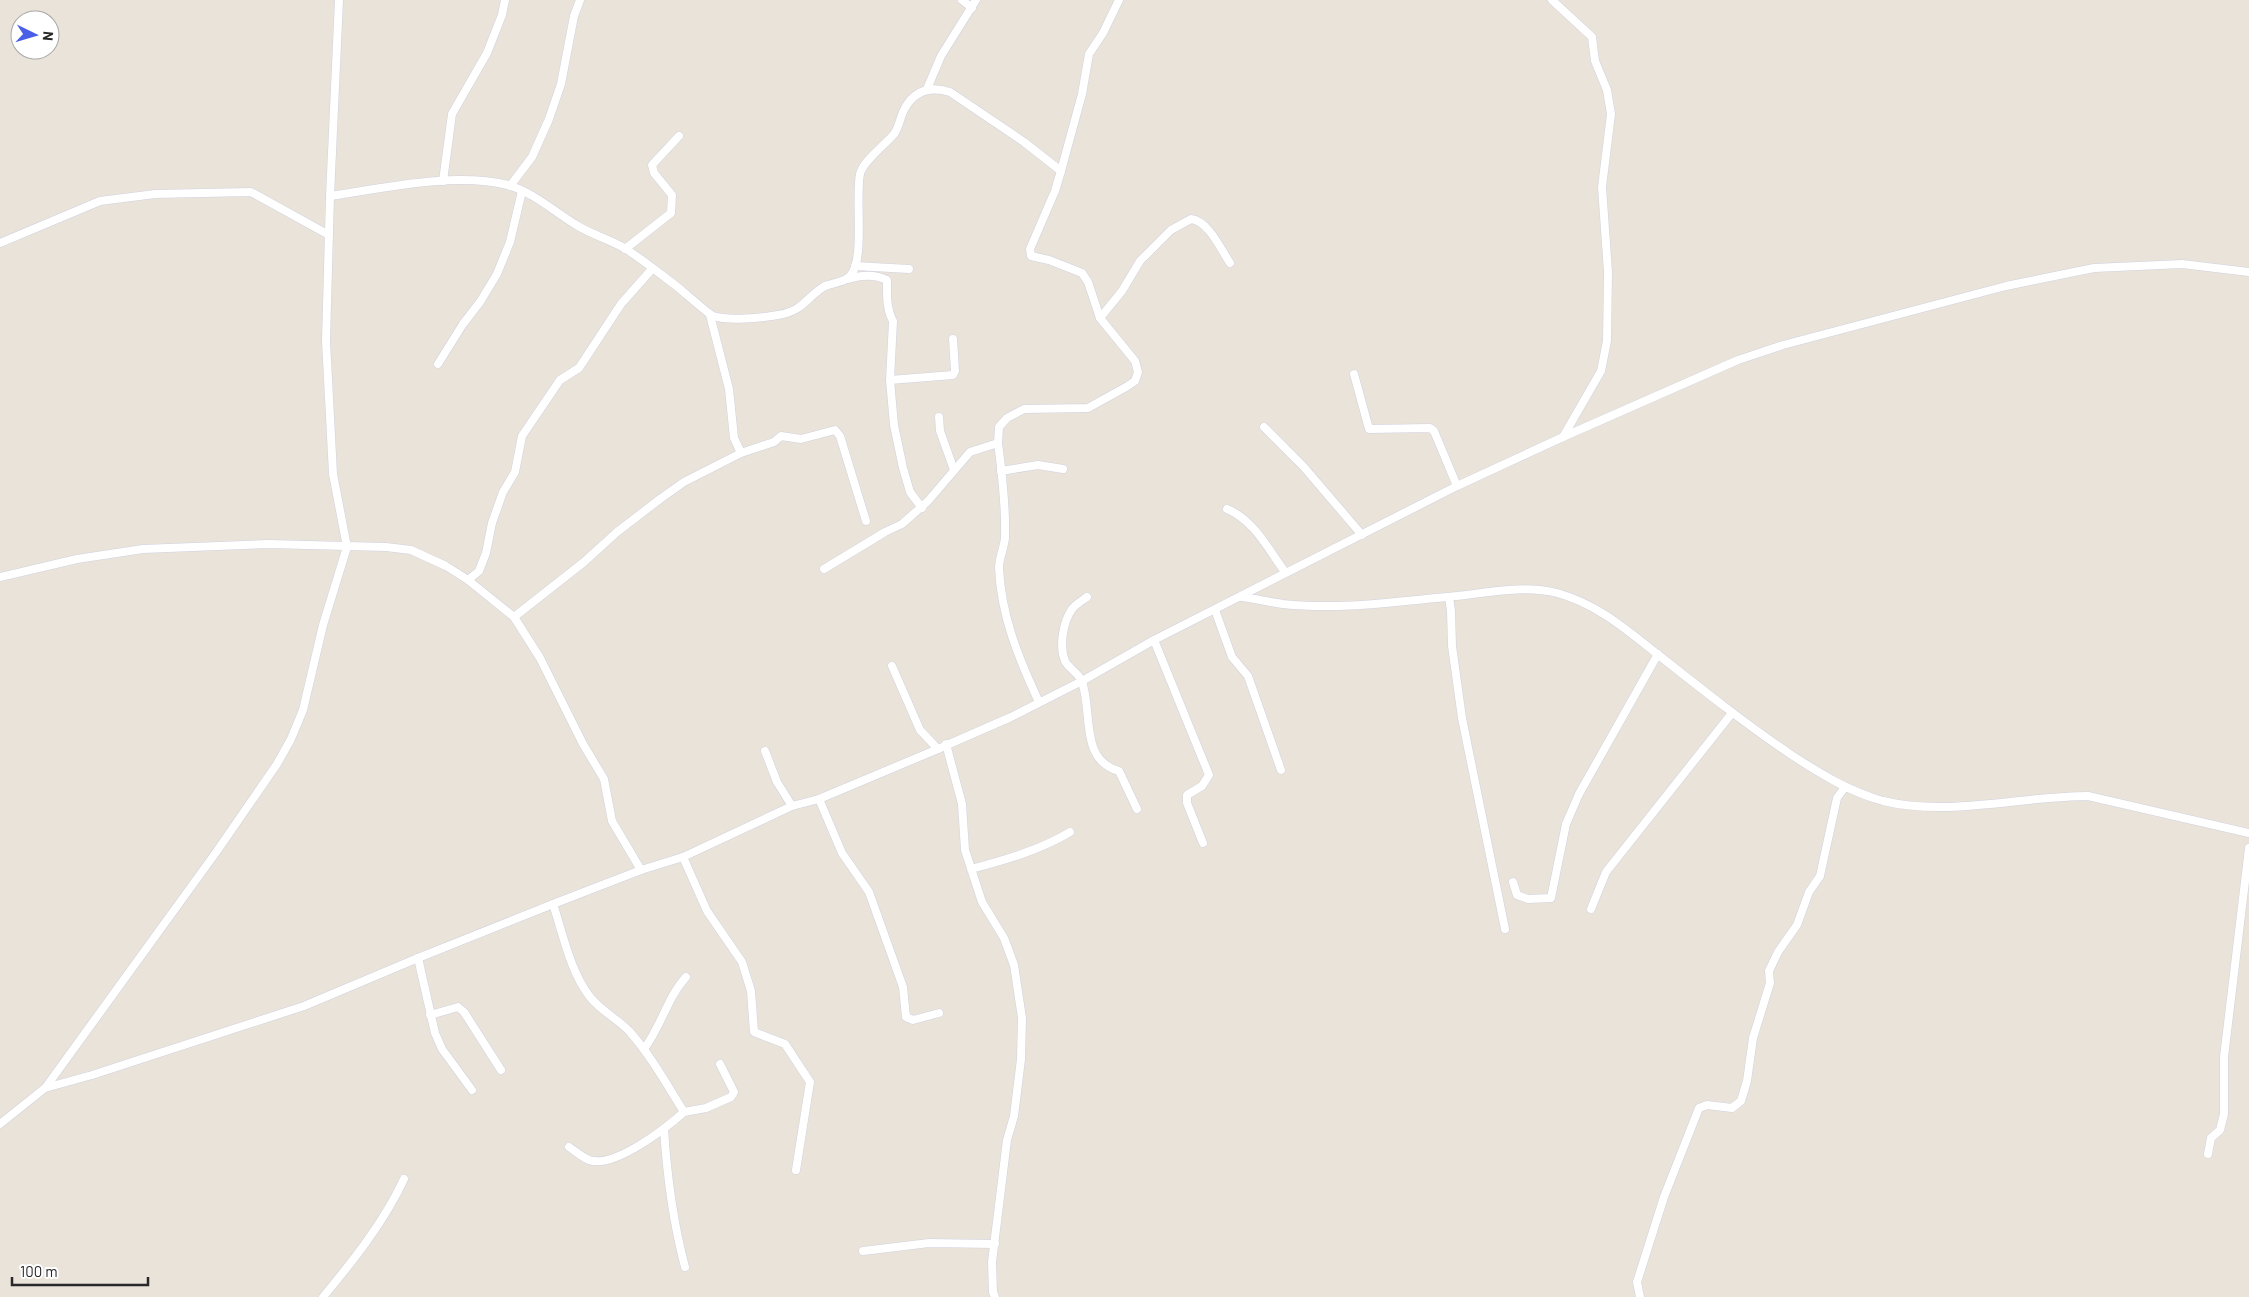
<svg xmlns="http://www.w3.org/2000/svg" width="2249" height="1297" font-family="Barlow,sans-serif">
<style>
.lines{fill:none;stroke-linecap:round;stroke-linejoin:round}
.street-casing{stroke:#d0d2df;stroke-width:9}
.street{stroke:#fff;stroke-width:8}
</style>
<rect width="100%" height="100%" fill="#e9e3da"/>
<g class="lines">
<!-- street casing -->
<g class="street-casing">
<g id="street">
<polyline points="962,0 972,8"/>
<polyline points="1552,0 1592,37 1595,61 1607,90 1611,114 1602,187 1608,272 1607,341 1601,371 1563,437"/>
<polyline points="927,89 941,56 976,0"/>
<polyline points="1061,171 1082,94 1089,54 1103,33 1119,0"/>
<polyline points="443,181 452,114 487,53 502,15 505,0"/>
<polyline points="510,186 532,157 549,119 561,84 574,16 580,0"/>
<path d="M 330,196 C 384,188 454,172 508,185 C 533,192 556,213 578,226 C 593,235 611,240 626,249 C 643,260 659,273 675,285 C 683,291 708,314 713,316 C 728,321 761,318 778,315 C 804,311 806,297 825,286 C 834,282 845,283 851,275 C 865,257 855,198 860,174 C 863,161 885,145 894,134 C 900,126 900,116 905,108 C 915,90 931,86 950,92 L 1024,142 L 1061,171 L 1055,191 L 1030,249 L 1031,256 L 1049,260 L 1082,273 L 1088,282 L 1100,318 L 1135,361 L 1138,372 L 1135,381 L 1126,387 L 1088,408 L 1024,409 L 1007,418 L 999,427 L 998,443 C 1002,473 1006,507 1005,538 C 1004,548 999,558 999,568 C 1001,616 1019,659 1039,702"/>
<polyline points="0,243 100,201 155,194 251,192 329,235"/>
<polyline points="625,249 671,213 672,195 654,173 652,165 679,136"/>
<polyline points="855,266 909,269"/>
<path d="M 848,279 C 861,275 875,274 887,280 C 887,294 886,308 893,321 L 890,380 L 894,425 L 903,468 L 910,492 L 922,508"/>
<polyline points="710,315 729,389 734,438 741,453"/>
<path d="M 1100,318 L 1122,291 L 1140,261 L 1171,230 L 1191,219 C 1209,221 1221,250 1230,263"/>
<polyline points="438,364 463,324 480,302 497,274 510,242 522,191"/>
<polyline points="1354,374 1369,429 1430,428 1434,431 1457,486"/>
<polyline points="890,380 953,375 955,371 953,339"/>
<polyline points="939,417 940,431 954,470"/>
<polyline points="1264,427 1303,466 1362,535"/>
<polyline points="1001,471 1038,465 1063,469"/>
<path d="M 1227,509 C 1254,520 1268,549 1285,572"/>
<polyline points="824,569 885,532 902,524 928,501 970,452 998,443"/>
<polyline points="0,577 77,559 143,549 269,544 386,547 411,550 446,566 468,580 514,617 540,658 583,744 604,779 612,821 641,870"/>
<polyline points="468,580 479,571 486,553 492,523 503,492 515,472 522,436 560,380 579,368 621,304 652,269"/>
<path d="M 1087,597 C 1083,600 1076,604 1072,609 C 1063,622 1059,646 1065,661 C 1069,669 1080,674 1082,682 C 1093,712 1079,760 1119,771 L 1137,809"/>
<path d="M 1242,597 C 1256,599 1269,602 1283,604 C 1337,610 1393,602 1447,597 C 1483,594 1522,584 1557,593 C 1598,604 1628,631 1661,657 C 1704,691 1747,725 1793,756 C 1821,774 1850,792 1883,801 C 1949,817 2021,796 2088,796 L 2249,833"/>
<polyline points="1449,597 1451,611 1452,646 1462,718 1505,929"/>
<polyline points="1215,610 1232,657 1248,676 1281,770"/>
<polyline points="514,617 584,562 617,532 660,499 684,482 741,453 774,442 781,436 801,439 835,430 840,436 866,521"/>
<polyline points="1154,640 1209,775 1202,786 1187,795 1187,803 1203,843"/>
<polyline points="892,666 920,730 938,749"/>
<polyline points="946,744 962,804 965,850 982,902 1004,938 1014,965 1022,1018 1021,1059 1014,1116 1007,1140 992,1262 993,1292 995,1297"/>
<polyline points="765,751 777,782 792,806"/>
<polyline points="819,799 842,853 869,892 903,987 906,1017 913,1020 939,1013"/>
<polyline points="683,857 707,911 742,962 751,991 754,1032 785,1044 810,1082 796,1170"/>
<path d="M 971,869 C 1005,860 1040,850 1070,832"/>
<polyline points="1513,882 1517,895 1528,899 1551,898 1566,824 1579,794 1658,654"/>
<path d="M 553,904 C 563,934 570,971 590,997 C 601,1011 618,1019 630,1032 C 651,1056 667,1085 684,1112 L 706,1108 L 731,1097 L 734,1092 L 720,1064"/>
<polyline points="1591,909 1606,872 1732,713"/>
<polyline points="418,958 435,1033 442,1049 472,1090"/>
<polyline points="430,1015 458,1007 464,1012 501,1070"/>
<path d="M 644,1049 C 661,1027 667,998 686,977"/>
<polyline points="46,1087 217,851 277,764 291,739 303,710 323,625 347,547 333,474 326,341 330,196 339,0"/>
<polyline points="0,1124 45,1088 92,1075 304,1006 418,958 553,904 641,870 683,857 792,806 819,799 938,749 1011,717 1082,681 1154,640 1457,486 1563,437 1738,360 1783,345 2006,286 2094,268 2182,264 2249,272"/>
<path d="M 664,1129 C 667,1176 673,1222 685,1267"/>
<path d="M 569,1147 C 575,1151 582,1157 589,1160 C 614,1169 666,1128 684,1112"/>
<polyline points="2208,1154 2211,1138 2220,1130 2224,1114 2224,1057 2249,848"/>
<polyline points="863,1251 929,1243 995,1244"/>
<path d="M 323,1297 C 353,1261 384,1222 404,1179"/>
<polyline points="1640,1297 1637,1282 1664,1197 1699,1108 1707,1105 1732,1108 1741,1101 1747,1081 1753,1038 1770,983 1769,971 1778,952 1797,925 1809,892 1820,876 1837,798 1845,787"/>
</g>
</g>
<!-- street -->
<use href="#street" class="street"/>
</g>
<!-- north arrow -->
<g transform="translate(35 35) rotate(95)"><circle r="24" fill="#ffffff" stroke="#a9a9a9"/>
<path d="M0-4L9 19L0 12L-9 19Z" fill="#4a5fe6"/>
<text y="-8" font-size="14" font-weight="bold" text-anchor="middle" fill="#282828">N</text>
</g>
<!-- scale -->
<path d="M12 1277v8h136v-8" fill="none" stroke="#282828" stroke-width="2.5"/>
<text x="20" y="1277" font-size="15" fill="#282828" stroke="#ffffff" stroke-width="4" paint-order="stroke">100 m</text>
</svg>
